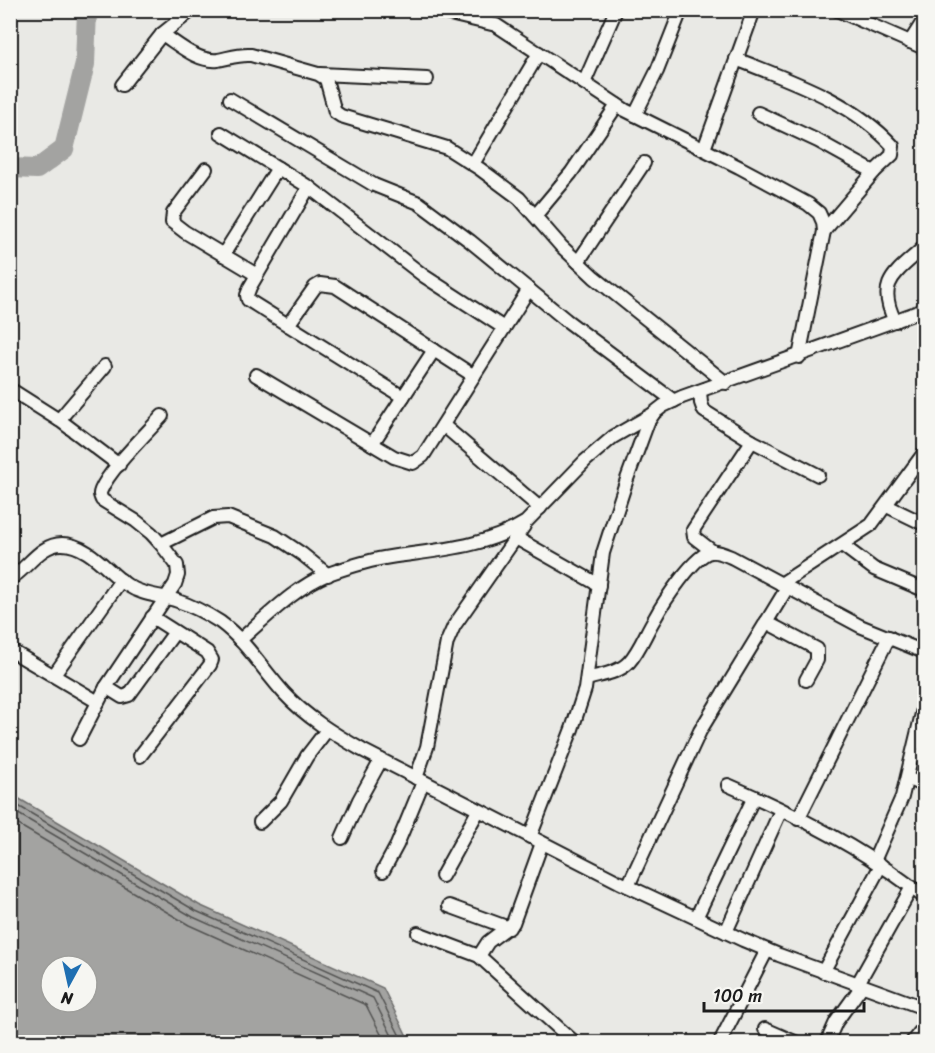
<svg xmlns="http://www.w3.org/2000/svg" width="935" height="1053" font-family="Sriracha,sans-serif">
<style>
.water{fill:#a3a3a1;stroke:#6d6d6c;stroke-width:1.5;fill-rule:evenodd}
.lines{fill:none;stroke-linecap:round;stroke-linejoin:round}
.shore{stroke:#525251;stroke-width:1.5}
.river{stroke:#a3a3a1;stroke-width:20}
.minor-casing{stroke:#1c1c1c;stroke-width:16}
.minor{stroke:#f6f6f2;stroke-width:12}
</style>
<rect width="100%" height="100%" fill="#e9e9e5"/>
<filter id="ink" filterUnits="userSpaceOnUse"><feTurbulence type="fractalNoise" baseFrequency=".0167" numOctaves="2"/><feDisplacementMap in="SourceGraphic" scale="12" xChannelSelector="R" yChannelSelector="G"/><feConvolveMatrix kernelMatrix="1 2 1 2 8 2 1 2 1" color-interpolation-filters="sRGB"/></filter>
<g filter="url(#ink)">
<!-- water -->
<path class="water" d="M 11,794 L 199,905 L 383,988 L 410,1042 L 11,1042 ZM 51,966 L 87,966 L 87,1002 L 51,1002 Z"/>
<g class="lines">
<!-- shore -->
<g class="shore">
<polyline points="10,801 196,911 378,993 403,1042"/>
<polyline points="10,809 193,917 373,998 395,1042"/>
<polyline points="10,820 189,925 366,1005 385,1042"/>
</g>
<!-- river -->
<polyline class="river" points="10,168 37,169 64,149 85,64 87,10"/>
<!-- minor casing -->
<g class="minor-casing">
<g id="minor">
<polyline points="433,10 496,25 625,110 739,167 808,204 819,213 823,222 824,231 799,357"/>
<polyline points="837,10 924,48"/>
<path d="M 162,34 C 178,44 197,62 218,60 C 229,58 239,54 251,55 L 318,74 L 326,79 L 335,112 L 341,116 L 447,148 L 480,169 L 519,198 L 561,246 L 594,277 L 726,383"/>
<polyline points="910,42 924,20"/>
<path d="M 736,59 C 791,81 852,101 893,146 L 892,155 L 874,172 L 824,231"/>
<polyline points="320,74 427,79"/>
<polyline points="584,83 616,10"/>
<polyline points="122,85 162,34 192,10"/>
<polyline points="230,99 374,185 419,203 470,241 566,320 674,401"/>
<polyline points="758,113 818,141 874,172"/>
<polyline points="635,115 657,71 681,10"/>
<polyline points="221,133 309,187 424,276 504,328"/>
<polyline points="704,149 754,10"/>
<polyline points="473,164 539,53"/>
<polyline points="206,169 173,213 172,222 185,232 257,275"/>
<polyline points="309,187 250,287 247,295 248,300 403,397"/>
<polyline points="535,216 571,173 617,105"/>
<polyline points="223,255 278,168"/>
<polyline points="578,262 644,163"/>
<path d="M 895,321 C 875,281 897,273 924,247"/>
<polyline points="288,325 315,287 320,284 335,286 474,376"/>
<polyline points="256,375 394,457 413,463 423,456 529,289"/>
<polyline points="10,389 62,422 119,465"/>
<polyline points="700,391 701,403 704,411 752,441 818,475"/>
<polyline points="59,420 105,366"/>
<polyline points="443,425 540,508"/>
<polyline points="372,444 434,350"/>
<polyline points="887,506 924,524"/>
<polyline points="516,538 599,585"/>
<polyline points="161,544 213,518 228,517 275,536 302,554 328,575"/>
<polyline points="842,545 874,569 924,590"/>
<polyline points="712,551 694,537 693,530 752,441"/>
<path d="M 10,579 C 28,568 40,544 62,544 C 88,544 108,572 127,585 C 142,595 158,595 175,600 C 190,605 206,613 220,622 C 246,641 263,670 284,693 C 306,717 334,734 362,750 L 619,882 L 743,940 L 779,955 L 924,1008"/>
<polyline points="781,584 871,525 924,453"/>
<polyline points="766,622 817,649 817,660 806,680"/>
<path d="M 240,640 C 268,616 294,588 328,574 C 348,567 369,560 390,557 C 437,550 484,548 526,522 L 585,461 L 613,437 L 653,414"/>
<polyline points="10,650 98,702"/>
<polyline points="54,675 121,580"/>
<path d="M 587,679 C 600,675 619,673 629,662 C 640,650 646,632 655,618 C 663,603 695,554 711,552 C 719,551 726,555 733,558 L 860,626 L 924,652"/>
<polyline points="106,687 122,697 129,695 175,632"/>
<path d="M 79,739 L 106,687 L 175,584 L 178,575 L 177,565 L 161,544 L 151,533 L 136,521 L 102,500 C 100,495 99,495 101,490 C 109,470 146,434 162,416"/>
<polyline points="913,754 924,758"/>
<polyline points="140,756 210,665 212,660 207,652 152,617"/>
<polyline points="416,778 427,747 447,642 454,626 524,526"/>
<polyline points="907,778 924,786"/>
<path d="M 728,785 C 795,814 868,851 924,897"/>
<polyline points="798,819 889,637"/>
<polyline points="260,822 281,801 307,756 327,730"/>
<polyline points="530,837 572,729 585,689 603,553 627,479 648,422 654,413 663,406 682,397 924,310"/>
<polyline points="342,838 359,800 381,760"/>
<polyline points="874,861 902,797 924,705"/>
<polyline points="383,871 397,845 423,782"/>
<polyline points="442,876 478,811"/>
<polyline points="628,886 700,731 787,588"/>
<polyline points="449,906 509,928"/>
<polyline points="696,918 754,797"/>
<polyline points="726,932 781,810"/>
<polyline points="418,933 479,956 574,1042"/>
<polyline points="479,956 488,942 513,923 542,843"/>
<polyline points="823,972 881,865"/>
<polyline points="857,985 912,887"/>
<polyline points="765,1029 795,1042"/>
<polyline points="720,1042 767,950"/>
<polyline points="827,1042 836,1022 862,986"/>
<polyline points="912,1042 924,1027"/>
</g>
</g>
<!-- minor -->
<use href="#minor" class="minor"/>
</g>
</g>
<!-- margin -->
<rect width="935" height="1053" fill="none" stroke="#f6f6f2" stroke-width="36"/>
<rect x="18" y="18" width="899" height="1017" fill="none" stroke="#1c1c1c" stroke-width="2" filter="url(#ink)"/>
<!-- north arrow -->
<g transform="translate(69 984) rotate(188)"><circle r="28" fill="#f6f6f2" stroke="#9f9f9c" stroke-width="1.5"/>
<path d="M0-4.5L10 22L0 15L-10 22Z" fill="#1f6fb2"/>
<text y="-9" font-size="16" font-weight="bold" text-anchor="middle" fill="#1c1c1c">N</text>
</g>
<!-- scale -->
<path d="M704 1002v9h160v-9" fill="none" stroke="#1c1c1c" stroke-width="3"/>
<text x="713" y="1002" font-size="18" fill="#1c1c1c" stroke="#f6f6f2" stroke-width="4.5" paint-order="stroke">100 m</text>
</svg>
